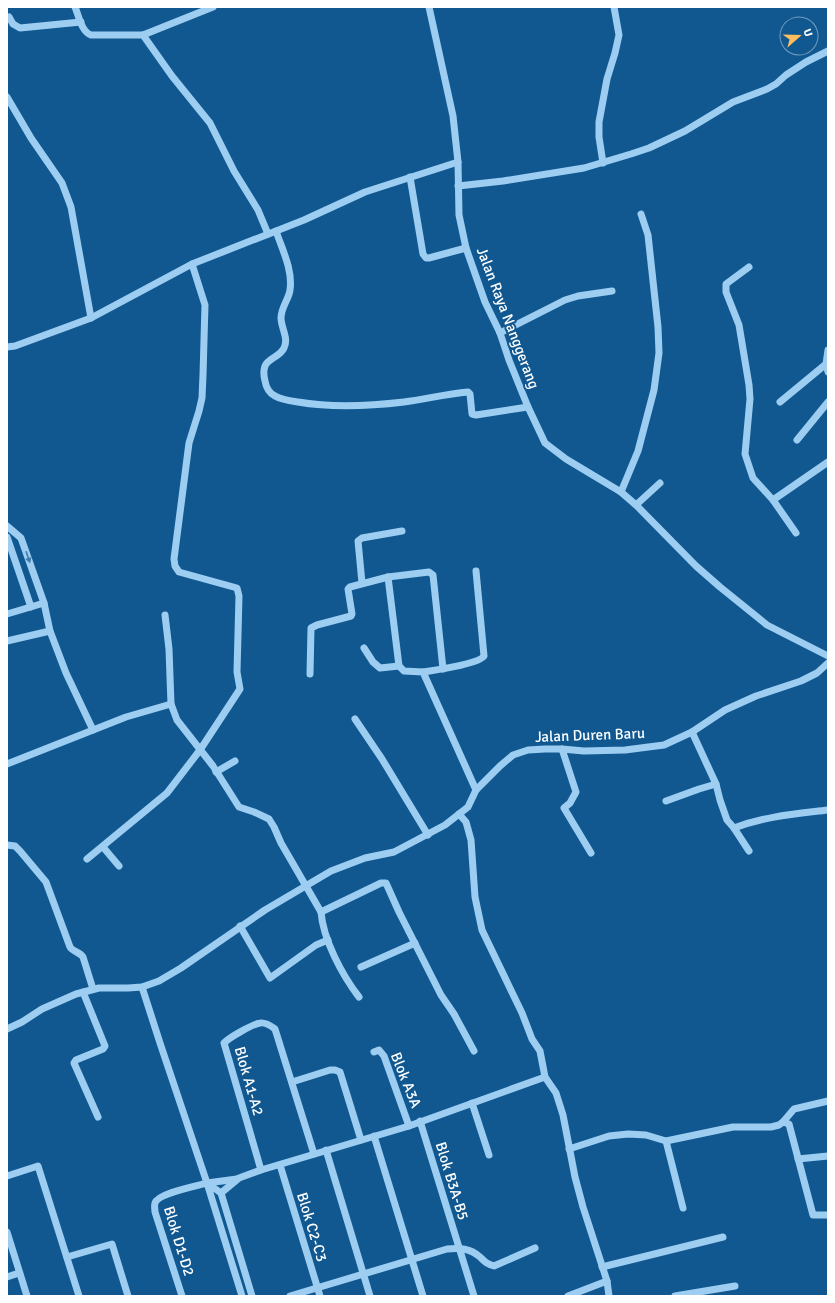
<svg xmlns="http://www.w3.org/2000/svg" width="835" height="1303" font-family="Signika,sans-serif">
<style>
.lines{fill:none;stroke-linecap:round;stroke-linejoin:round}
.minor{stroke:#9dcef2;stroke-width:7}
.oneway{fill:#3b7bae}
.labels{text-anchor:middle;stroke-width:4;stroke-linejoin:round;paint-order:stroke}
.street-label{font-size:15px;fill:#fff;stroke:#115891}
</style>
<rect width="100%" height="100%" fill="#115891"/>
<g class="lines">
<!-- minor -->
<g class="minor">
<path d="M 75,7 C 79,16 81,31 91,35 L 143,35 L 172,76 L 210,123 L 234,171 L 258,210 L 268,234"/>
<polyline points="429,7 453,116 458,162 459,215 466,248 485,302 500,333 509,360 528,407 545,443 566,459 621,492 636,505 696,566 720,587 767,625 828,656"/>
<polyline points="9,17 13,24 20,28 81,22"/>
<polyline points="143,35 213,7"/>
<polyline points="7,97 31,138 62,183 71,207 91,318"/>
<polyline points="603,163 599,137 599,122 607,79 615,53 619,35 614,7"/>
<polyline points="410,177 423,254 426,258 429,258 466,248"/>
<polyline points="458,186 503,181 584,168 631,154 649,148 685,131 733,102 767,89 776,84 786,75 806,62 828,51"/>
<path d="M 276,231 C 282,249 293,270 290,290 C 289,299 281,307 281,318 C 281,328 289,338 284,348 C 280,357 268,358 265,366 C 263,371 264,377 265,381 C 266,387 269,393 275,396 C 282,400 291,401 298,402 C 333,408 370,406 404,402 C 426,399 446,394 468,392 L 470,394 L 472,414 L 476,415 L 528,407"/>
<polyline points="749,267 726,284 726,292 739,325 749,385 750,399 745,454 753,478 773,500"/>
<polyline points="500,333 565,300 578,296 612,291"/>
<polyline points="7,347 15,346 91,318 192,264 304,220 365,192 458,162"/>
<polyline points="828,350 826,364 828,372"/>
<polyline points="780,402 826,364"/>
<polyline points="797,440 828,402"/>
<polyline points="621,492 638,451 654,390 659,353 658,327 648,235 641,214"/>
<polyline points="636,505 660,483"/>
<polyline points="7,526 21,538 44,603 50,631 66,673 93,730"/>
<polyline points="796,533 773,500 828,462"/>
<polyline points="7,537 31,607"/>
<polyline points="388,577 399,666 404,671 423,672 476,790"/>
<polyline points="362,583 358,541 362,538 402,531"/>
<polyline points="7,614 44,603"/>
<polyline points="165,615 169,649 171,704"/>
<polyline points="7,641 50,631"/>
<polyline points="364,648 373,662 380,668 399,666"/>
<path d="M 423,672 C 435,670 479,664 484,656 L 476,571"/>
<polyline points="310,674 311,628 317,625 351,616 352,614 348,589 350,587 388,577 429,572 433,575 443,669"/>
<polyline points="355,719 382,759 428,835"/>
<polyline points="692,732 716,784 720,800 727,820 734,828 749,851"/>
<polyline points="562,749 576,792 570,803 564,808 591,853"/>
<path d="M 7,764 L 126,717 L 171,704 L 177,720 L 213,766 L 239,807 L 254,812 L 269,819 L 274,827 L 281,843 L 321,912 C 323,939 342,975 359,997"/>
<polyline points="216,772 235,761"/>
<polyline points="666,801 699,789 716,784"/>
<polyline points="459,814 466,822 471,840 475,897 482,930 522,1013 532,1039 540,1051 545,1077 556,1093 563,1115 575,1177 583,1207 607,1281 609,1296"/>
<path d="M 734,828 C 766,816 795,814 828,810"/>
<path d="M 7,845 L 15,846 L 20,851 L 46,882 L 70,947 C 73,952 80,952 83,957 L 93,989"/>
<polyline points="103,847 119,866"/>
<polyline points="87,859 167,793 200,750 240,689 237,672 239,596 237,588 179,572 175,566 174,559 189,443 199,411 202,398 203,375 205,305 192,264"/>
<polyline points="321,912 381,883 386,883 399,912 441,995 454,1014 474,1051"/>
<polyline points="240,926 270,978 316,945 328,940"/>
<polyline points="361,967 415,943"/>
<polyline points="142,987 160,1043 207,1183 221,1193 252,1296"/>
<polyline points="83,992 105,1046 103,1049 76,1060 74,1063 98,1117"/>
<polyline points="7,1029 22,1022 42,1009 76,994 99,988 128,988 142,987 159,981 181,968 265,910 331,871 365,858 394,852 445,825 468,807 476,790 500,766 513,755 528,750 545,749 562,749 584,751 625,750 664,745 692,732 725,710 756,696 801,681 817,673 828,663"/>
<polyline points="374,1052 379,1050 384,1056 409,1126"/>
<polyline points="292,1082 330,1070 335,1070 340,1072 361,1140"/>
<polyline points="472,1103 489,1155"/>
<polyline points="420,1121 474,1296"/>
<polyline points="783,1122 794,1109 828,1101"/>
<polyline points="374,1136 423,1296"/>
<polyline points="666,1141 683,1208"/>
<polyline points="569,1149 609,1136 628,1134 646,1135 666,1141 733,1127 771,1127 779,1125 783,1122 789,1124 813,1215 828,1215"/>
<polyline points="326,1150 370,1296"/>
<polyline points="798,1159 828,1156"/>
<polyline points="280,1165 320,1296"/>
<path d="M 261,1170 L 224,1043 C 230,1037 253,1024 260,1023 C 266,1022 271,1026 275,1029 L 314,1154"/>
<polyline points="7,1176 38,1166 79,1296"/>
<polyline points="237,1179 207,1183 242,1296"/>
<polyline points="221,1193 239,1178 261,1170 409,1126 545,1077"/>
<polyline points="7,1232 27,1296"/>
<polyline points="67,1257 112,1244 128,1296"/>
<polyline points="602,1267 723,1237"/>
<polyline points="7,1277 19,1273"/>
<path d="M 182,1296 L 155,1212 C 155,1209 154,1206 155,1203 C 158,1193 197,1186 207,1183"/>
<path d="M 290,1296 L 447,1249 C 460,1248 470,1248 480,1257 C 485,1262 487,1264 494,1266 L 535,1248"/>
<polyline points="568,1296 607,1281"/>
<polyline points="675,1296 735,1286"/>
</g>
</g>
<!-- one-way arrows -->
<defs><path id="oneway-solid" d="M-6-.8H1V-3.2L6.5 0L1 3.2V.8H-6Z"/></defs>
<use class="oneway" href="#oneway-solid" transform="translate(28 557) rotate(71)"/>
<g class="labels">
<!-- street labels -->
<g class="street-label">
<text transform="translate(508 318) rotate(69)" y="5">Jalan Raya Nanggerang</text>
<text transform="translate(590 735) rotate(-2)" y="5">Jalan Duren Baru</text>
<text transform="translate(406 1080) rotate(68)" y="5">Blok A3A</text>
<text transform="translate(249 1081) rotate(74)" y="5">Blok A1-A2</text>
<text transform="translate(452 1181) rotate(73)" y="5">Blok B3A-B5</text>
<text transform="translate(312 1227) rotate(73)" y="5">Blok C2-C3</text>
<text transform="translate(179 1241) rotate(73)" y="5">Blok D1-D2</text>
</g>
</g>
<!-- border -->
<rect width="835" height="1303" fill="none" stroke="#ffffff" stroke-width="16"/>
<!-- north arrow -->
<g transform="translate(799 36) rotate(70)"><circle r="19" fill="#115891" stroke="#709bbd"/>
<path d="M0-3L7 15L0 10L-7 15Z" fill="#ffbd5e"/>
<text y="-6" font-size="11" font-weight="bold" text-anchor="middle" fill="#ffffff">U</text>
</g>
</svg>
